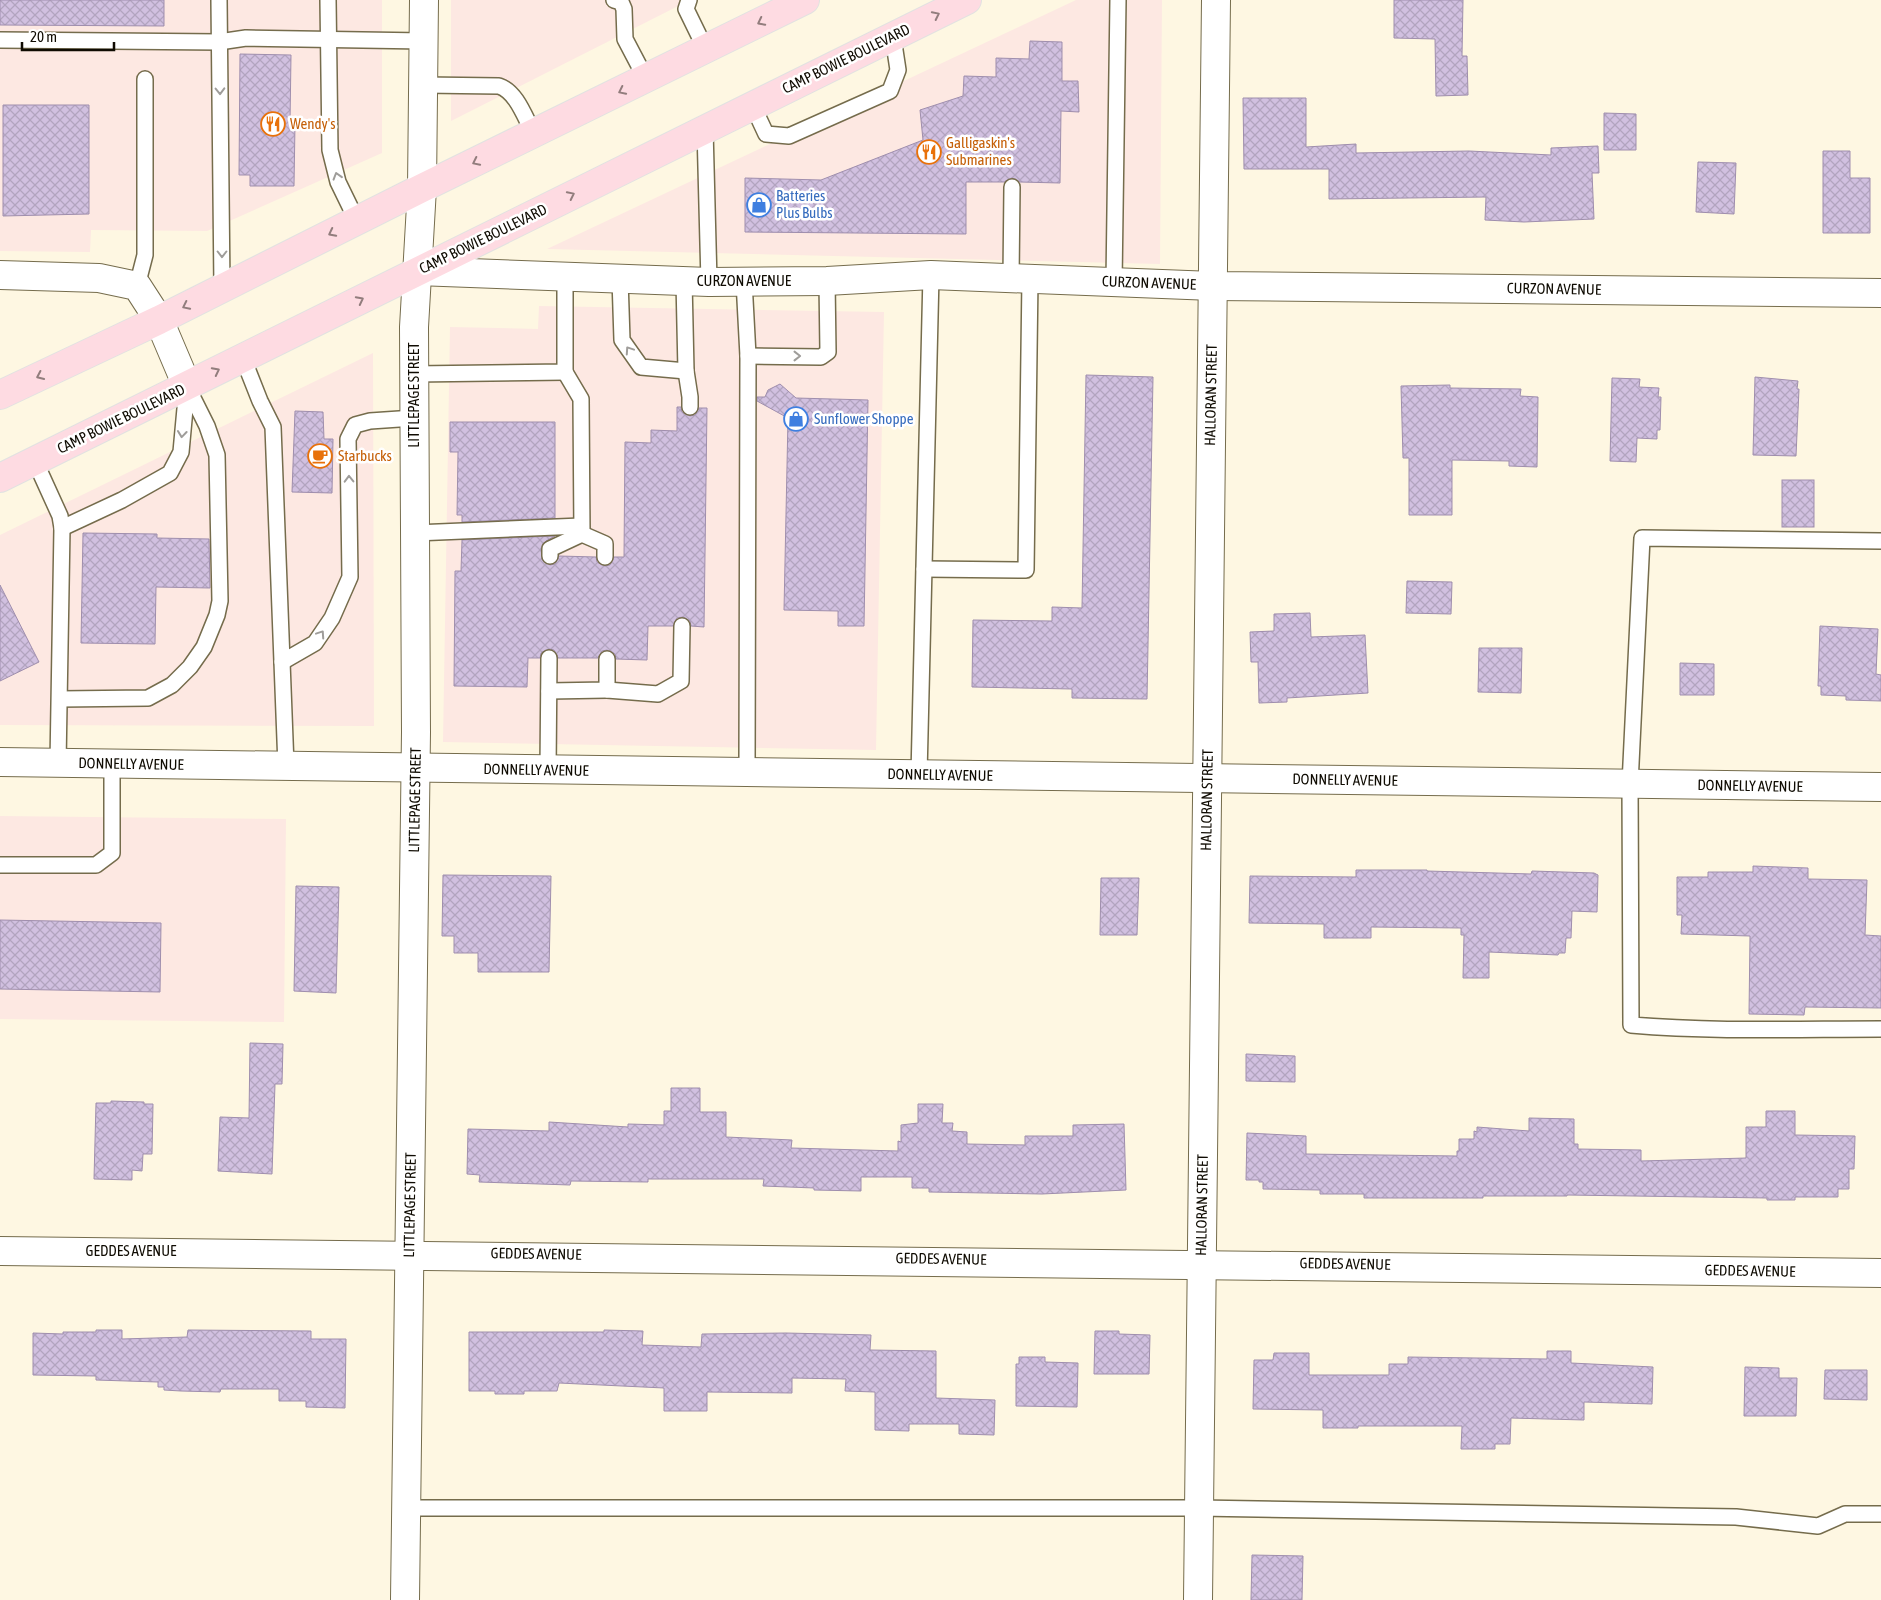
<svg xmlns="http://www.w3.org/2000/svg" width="1881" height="1600" font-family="'Asap Condensed',sans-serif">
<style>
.commercial{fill:#fde8e2}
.building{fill:url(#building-cross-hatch);stroke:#9f8ead}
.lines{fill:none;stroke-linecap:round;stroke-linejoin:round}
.lane-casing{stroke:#756c4c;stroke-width:18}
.street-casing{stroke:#756c4c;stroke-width:30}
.primary-casing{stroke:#e2e2e1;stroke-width:30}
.lane{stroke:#fff;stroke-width:15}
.street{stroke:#fff;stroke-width:28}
.primary{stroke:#fedbe2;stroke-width:28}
.oneway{stroke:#927d7d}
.oneway2{stroke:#9f9d9a}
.labels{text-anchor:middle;stroke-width:5;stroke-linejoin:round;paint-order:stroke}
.street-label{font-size:15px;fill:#0f0b02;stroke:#fff}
.food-label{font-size:15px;fill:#c56008;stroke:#fff;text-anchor:start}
.shop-label{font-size:15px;fill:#366cbe;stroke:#fff;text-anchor:start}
</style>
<defs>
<pattern id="building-cross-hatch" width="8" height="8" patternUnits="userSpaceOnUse" patternTransform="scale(1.25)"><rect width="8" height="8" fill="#d1c0e0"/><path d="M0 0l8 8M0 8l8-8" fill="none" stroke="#b2a4bf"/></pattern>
</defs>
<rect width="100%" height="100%" fill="#fef7e2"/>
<!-- commercial -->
<g class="commercial">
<polygon points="0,0 382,0 382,153 207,231 91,230 90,252 0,251"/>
<polygon points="451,0 690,0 451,121"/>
<polygon points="1076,0 1162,0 1160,264 547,249"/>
<polygon points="539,306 884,312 876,750 443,742 450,327 538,329"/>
<polygon points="373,353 374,726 0,725 0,535"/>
<polygon points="0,816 286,819 284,1022 0,1019"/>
</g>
<!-- building -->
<g class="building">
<polygon points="0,0 164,0 164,26 0,25"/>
<polygon points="1394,0 1463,0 1462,56 1467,56 1468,95 1436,96 1435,39 1394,38"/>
<polygon points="1030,41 1062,42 1062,81 1078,81 1079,112 1061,111 1060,183 1020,182 1012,178 1004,182 966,182 966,234 745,232 745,178 821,180 923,140 920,110 963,96 964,76 996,77 996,58 1029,59"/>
<polygon points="240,54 291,55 290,123 295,123 294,186 250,186 250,175 239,175"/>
<polygon points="1243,98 1306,98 1306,147 1356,144 1356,153 1469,151 1551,155 1551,148 1598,146 1599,173 1592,173 1594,219 1524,222 1485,220 1486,197 1329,199 1329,169 1244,169"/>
<polygon points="3,105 89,105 89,214 3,216"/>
<polygon points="1604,113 1636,114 1636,150 1604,150"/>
<polygon points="1823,151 1850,151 1850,178 1870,178 1870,233 1823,233"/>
<polygon points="1698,162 1736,163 1734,214 1696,212"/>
<polygon points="1086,375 1153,377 1147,699 1072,698 1072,689 972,687 973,620 1052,621 1052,607 1082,608"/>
<polygon points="1755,377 1798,381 1797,389 1799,389 1796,456 1753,455"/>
<polygon points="1612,378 1640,379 1639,387 1659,388 1658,397 1661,397 1660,430 1657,430 1657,439 1637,438 1636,462 1610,461"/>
<polygon points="780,384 796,398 868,400 864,626 838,626 838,611 784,610 788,418 757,401 757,397 765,397 768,390"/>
<polygon points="1450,385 1450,388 1521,389 1520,396 1538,397 1537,467 1509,466 1509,461 1452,460 1452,515 1409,515 1409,458 1403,458 1401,386"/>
<polygon points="677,407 681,407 682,412 690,416 695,415 699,408 707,408 704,627 691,626 690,621 683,617 677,618 673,626 648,626 647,660 616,659 615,654 607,650 602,651 598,658 558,658 554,650 549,649 541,653 540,658 528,658 527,687 454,686 455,571 461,571 462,540 555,536 546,541 541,548 542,560 550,565 555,564 559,556 596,557 597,562 605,566 610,565 614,557 624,557 625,442 651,443 651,430 677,431"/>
<polygon points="295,411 323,412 324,439 333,439 332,493 292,492"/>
<polygon points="450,422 555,422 555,518 462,522 462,515 457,515 458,452 450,452"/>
<rect x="1782" y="480" width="32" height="47"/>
<polygon points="83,533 157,534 157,538 209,539 210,588 156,587 155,644 81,643"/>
<polygon points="1407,581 1452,582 1451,614 1406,613"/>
<polygon points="0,585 39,662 0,681"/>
<polygon points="1310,613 1311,637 1365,635 1368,693 1287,698 1287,702 1259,703 1258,662 1251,662 1250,632 1274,631 1274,614"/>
<polygon points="1820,626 1878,629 1876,674 1881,675 1881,701 1846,700 1846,696 1821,695 1821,686 1818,686"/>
<polygon points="1479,648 1522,648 1521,693 1478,692"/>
<polygon points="1680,663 1714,664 1714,695 1680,695"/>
<polygon points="1753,866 1808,868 1808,879 1867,880 1865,935 1881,936 1881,1008 1805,1007 1804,1015 1749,1014 1750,936 1681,934 1682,915 1677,915 1677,877 1708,877 1708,872 1753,872"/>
<polygon points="1356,870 1427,870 1427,871 1531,874 1532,871 1594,873 1598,875 1597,912 1572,911 1571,938 1566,938 1565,953 1559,953 1558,955 1489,952 1489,978 1463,978 1464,935 1461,935 1461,928 1371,927 1371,938 1324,938 1324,924 1249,923 1250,876 1356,877"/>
<polygon points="443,875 551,876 549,972 478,972 478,953 454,953 454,936 442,936"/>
<polygon points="1101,878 1139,878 1137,935 1100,935"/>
<polygon points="296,886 339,887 336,993 294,991"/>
<polygon points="0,920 161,923 160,992 0,989"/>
<polygon points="250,1043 283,1044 282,1084 275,1084 272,1174 218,1171 220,1117 249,1118"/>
<polygon points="1246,1054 1295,1056 1295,1082 1246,1081"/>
<polygon points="671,1088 700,1088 700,1112 726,1112 726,1137 792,1140 791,1148 898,1151 898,1141 901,1142 901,1125 918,1123 918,1104 943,1104 942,1123 953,1123 952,1131 967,1132 967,1144 1025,1145 1025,1136 1073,1136 1073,1125 1124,1124 1126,1190 1042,1194 929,1192 929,1188 912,1188 912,1177 861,1177 861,1191 814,1190 814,1188 763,1186 764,1179 648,1179 648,1182 571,1181 570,1185 479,1182 480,1175 467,1174 468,1129 549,1131 549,1122 628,1127 628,1124 664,1125 664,1111 671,1111"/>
<polygon points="111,1101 144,1102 144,1104 153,1104 152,1154 143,1154 142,1171 132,1170 132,1180 94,1179 96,1103 111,1103"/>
<polygon points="1766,1111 1795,1111 1795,1135 1855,1136 1854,1169 1849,1169 1849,1189 1838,1189 1838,1197 1795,1197 1795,1200 1767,1200 1767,1198 1567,1195 1567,1196 1483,1196 1483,1198 1364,1198 1364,1194 1320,1194 1320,1190 1263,1189 1263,1182 1259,1182 1259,1180 1246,1180 1247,1133 1306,1136 1306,1154 1457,1156 1457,1151 1459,1151 1459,1139 1474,1139 1474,1131 1477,1132 1477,1127 1529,1131 1529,1118 1574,1119 1574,1144 1578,1144 1578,1149 1641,1150 1641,1161 1746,1158 1746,1127 1766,1127"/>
<polygon points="96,1330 122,1330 122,1339 187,1337 188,1330 311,1331 311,1339 346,1339 345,1408 306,1407 306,1401 279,1401 279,1389 221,1389 220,1392 181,1391 164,1390 164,1387 158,1387 158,1382 96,1380 96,1376 33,1375 33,1333 63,1334 63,1332 96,1332"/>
<polygon points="604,1330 643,1331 642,1345 701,1347 702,1334 786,1333 871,1335 870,1350 936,1351 936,1398 995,1400 994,1435 959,1434 959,1424 909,1424 909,1431 875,1430 875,1392 845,1391 846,1379 792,1378 792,1393 707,1392 707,1411 664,1411 664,1388 559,1383 557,1391 524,1391 524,1394 495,1394 495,1391 469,1391 469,1332 604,1332"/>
<polygon points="1095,1331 1119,1331 1119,1334 1150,1335 1149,1374 1094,1374"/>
<polygon points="1547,1351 1571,1351 1571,1363 1653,1367 1652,1404 1584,1402 1584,1420 1511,1418 1510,1444 1495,1444 1495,1449 1461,1449 1462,1426 1358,1426 1358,1428 1323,1428 1323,1410 1253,1409 1254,1360 1273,1360 1274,1353 1309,1353 1309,1375 1389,1375 1389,1364 1408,1364 1408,1357 1547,1359"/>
<polygon points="1019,1357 1045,1357 1045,1362 1078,1363 1077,1407 1016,1406 1016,1364 1019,1364"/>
<polygon points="1745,1367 1779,1368 1779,1378 1797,1378 1796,1416 1744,1416"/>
<polygon points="1825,1370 1867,1370 1867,1400 1824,1399"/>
<polygon points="1252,1555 1303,1556 1302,1600 1251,1600"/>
</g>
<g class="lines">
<!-- lane casing -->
<g class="lane-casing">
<g id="lane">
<polyline points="219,0 222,288"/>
<polyline points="328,0 330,150 338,182 357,221"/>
<polyline points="614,0 621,2 624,9 625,39 646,79"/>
<polyline points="689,0 686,9 706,50"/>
<polyline points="0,40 219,42 246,38 424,41"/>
<path d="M 424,85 L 499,86 C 517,92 525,118 534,134"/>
<polyline points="753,106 766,134 789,136 890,91 898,70 893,37"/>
<polyline points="705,129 709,282"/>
<polyline points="1011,278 1012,187"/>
<polyline points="620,279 622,340 641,367 686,371"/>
<polyline points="684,281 686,371 690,397 690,407"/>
<polyline points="744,281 748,356 747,773"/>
<polyline points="1114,282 1118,0"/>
<polyline points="137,286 145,255 145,79"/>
<polyline points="748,356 821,357 828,352 827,281"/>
<polyline points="243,358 260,401 273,427 286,766"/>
<polyline points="414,374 565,372 565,277"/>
<polyline points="35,461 60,516 62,528 58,763"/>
<polyline points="62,528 122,500 170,473 181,452 187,387"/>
<polyline points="415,533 581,526"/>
<polyline points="582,534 605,544 605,557"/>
<path d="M 1881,541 L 1642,538 L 1630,784 L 1631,1025 C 1714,1032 1798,1029 1881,1029"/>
<polyline points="550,556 550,549 582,534 581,399 565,372"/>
<polyline points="924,569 1026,570 1030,279"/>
<polyline points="282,662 315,643 332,618 350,577 348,439 355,425 370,421 414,418"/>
<polyline points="607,690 658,694 681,681 682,626"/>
<polyline points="549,691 607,690 607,659"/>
<polyline points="60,699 148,698 172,685 190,667 204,647 217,615 220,601 217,455 207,426 187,386"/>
<polyline points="548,770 549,658"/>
<polyline points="919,775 931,275"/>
<polyline points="0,865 96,865 112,853 112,764"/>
<polyline points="407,1508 1199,1508 1736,1517 1818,1526 1845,1514 1881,1514"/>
</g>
</g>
<!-- street casing -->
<g class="street-casing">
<g id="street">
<polyline points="417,271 709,282 827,281 931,275 1213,286 1881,293"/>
<polyline points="0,275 99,278 137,286 159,320 187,386"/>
<polyline points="0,762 1881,787"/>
<path d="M 0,1251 C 627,1254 1254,1263 1881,1273"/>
<polyline points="405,1600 416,732 414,327 422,188 424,0"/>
<polyline points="1198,1600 1216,0"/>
</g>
</g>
<!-- primary casing -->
<g class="primary-casing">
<g id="primary">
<polyline points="0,395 159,320 422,188 805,0"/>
<polyline points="0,478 967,0"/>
</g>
</g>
<!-- lane -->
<use href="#lane" class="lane"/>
<!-- street -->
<use href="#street" class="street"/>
<!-- primary -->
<use href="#primary" class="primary"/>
</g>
<!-- one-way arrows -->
<defs><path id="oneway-chevron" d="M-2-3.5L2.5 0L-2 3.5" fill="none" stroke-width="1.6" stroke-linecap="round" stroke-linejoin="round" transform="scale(1.25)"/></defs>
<g class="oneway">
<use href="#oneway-chevron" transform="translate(936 15) rotate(-26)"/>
<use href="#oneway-chevron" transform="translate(761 22) rotate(153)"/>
<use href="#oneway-chevron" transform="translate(622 91) rotate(154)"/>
<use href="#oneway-chevron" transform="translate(476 162) rotate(154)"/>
<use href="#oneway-chevron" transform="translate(571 195) rotate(-26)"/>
<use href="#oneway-chevron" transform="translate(332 233) rotate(153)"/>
<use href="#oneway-chevron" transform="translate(360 300) rotate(-27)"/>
<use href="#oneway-chevron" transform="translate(186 306) rotate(154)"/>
<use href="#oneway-chevron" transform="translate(216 371) rotate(-27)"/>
<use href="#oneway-chevron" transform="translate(40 376) rotate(155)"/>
</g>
<g class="oneway2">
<use href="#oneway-chevron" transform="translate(220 91) rotate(89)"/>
<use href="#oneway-chevron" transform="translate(337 176) rotate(-107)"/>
<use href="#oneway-chevron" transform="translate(222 254) rotate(90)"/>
<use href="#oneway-chevron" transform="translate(629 350) rotate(-124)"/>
<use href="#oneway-chevron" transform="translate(797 356)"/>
<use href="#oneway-chevron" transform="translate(182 434) rotate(96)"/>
<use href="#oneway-chevron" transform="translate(349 479) rotate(-91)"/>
<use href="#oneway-chevron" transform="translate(321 634) rotate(-56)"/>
</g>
<!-- icons -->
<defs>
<g id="restaurant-ring" transform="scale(1.25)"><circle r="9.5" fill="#fff" stroke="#e8710a" stroke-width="1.5"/><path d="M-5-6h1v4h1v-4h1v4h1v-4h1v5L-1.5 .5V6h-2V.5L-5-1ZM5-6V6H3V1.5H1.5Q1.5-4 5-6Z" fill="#e8710a"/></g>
<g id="shop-ring" transform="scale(1.25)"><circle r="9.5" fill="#fff" stroke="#3f7fe0" stroke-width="1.5"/><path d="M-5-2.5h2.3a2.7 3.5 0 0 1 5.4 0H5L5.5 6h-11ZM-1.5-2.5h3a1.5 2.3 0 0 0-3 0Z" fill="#3f7fe0"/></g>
<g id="cafe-ring" transform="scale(1.25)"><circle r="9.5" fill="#fff" stroke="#e8710a" stroke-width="1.5"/><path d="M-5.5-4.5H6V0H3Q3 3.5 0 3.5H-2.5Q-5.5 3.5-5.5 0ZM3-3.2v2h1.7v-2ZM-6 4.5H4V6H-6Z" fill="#e8710a"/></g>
</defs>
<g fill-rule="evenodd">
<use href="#restaurant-ring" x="273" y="124"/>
<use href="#restaurant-ring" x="929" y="152"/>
<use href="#shop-ring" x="759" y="205"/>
<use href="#shop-ring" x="796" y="419"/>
<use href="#cafe-ring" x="320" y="456"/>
</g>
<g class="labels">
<!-- street labels -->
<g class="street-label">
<text transform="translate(846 59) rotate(-26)" y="5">CAMP BOWIE BOULEVARD</text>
<text transform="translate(483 239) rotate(-26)" y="5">CAMP BOWIE BOULEVARD</text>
<text x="744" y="286">CURZON AVENUE</text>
<text transform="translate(1149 283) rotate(2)" y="5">CURZON AVENUE</text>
<text transform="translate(1554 289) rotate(1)" y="5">CURZON AVENUE</text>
<text transform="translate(414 395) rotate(-90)" y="5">LITTLEPAGE STREET</text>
<text transform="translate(1211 395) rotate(-89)" y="5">HALLORAN STREET</text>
<text transform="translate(121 419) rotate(-26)" y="5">CAMP BOWIE BOULEVARD</text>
<text transform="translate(131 764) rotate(1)" y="5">DONNELLY AVENUE</text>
<text transform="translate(536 770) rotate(1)" y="5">DONNELLY AVENUE</text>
<text transform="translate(940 775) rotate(1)" y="5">DONNELLY AVENUE</text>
<text transform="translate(1345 780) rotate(1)" y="5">DONNELLY AVENUE</text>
<text transform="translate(1750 786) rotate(1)" y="5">DONNELLY AVENUE</text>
<text transform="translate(415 800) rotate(-89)" y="5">LITTLEPAGE STREET</text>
<text transform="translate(1207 800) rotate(-89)" y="5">HALLORAN STREET</text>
<text transform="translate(410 1205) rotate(-89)" y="5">LITTLEPAGE STREET</text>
<text transform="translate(1202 1205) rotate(-89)" y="5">HALLORAN STREET</text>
<text x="131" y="1256">GEDDES AVENUE</text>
<text transform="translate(536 1254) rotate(1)" y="5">GEDDES AVENUE</text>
<text transform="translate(941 1259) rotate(1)" y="5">GEDDES AVENUE</text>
<text transform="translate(1345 1264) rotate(1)" y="5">GEDDES AVENUE</text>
<text transform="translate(1750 1271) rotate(1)" y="5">GEDDES AVENUE</text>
</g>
<!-- food labels -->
<g class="food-label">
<text x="290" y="129">Wendy's</text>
<text x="946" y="148">Galligaskin's<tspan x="946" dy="17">Submarines</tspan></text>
<text x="338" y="461">Starbucks</text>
</g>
<!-- shop labels -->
<g class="shop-label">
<text x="776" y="201">Batteries<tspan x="776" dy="17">Plus Bulbs</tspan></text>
<text x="814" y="424">Sunflower Shoppe</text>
</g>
</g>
<!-- scale -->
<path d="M22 42v8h92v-8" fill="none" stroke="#0f0b02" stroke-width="2.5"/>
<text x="30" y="42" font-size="15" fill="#0f0b02" stroke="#ffffff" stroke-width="4" paint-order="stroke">20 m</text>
</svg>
